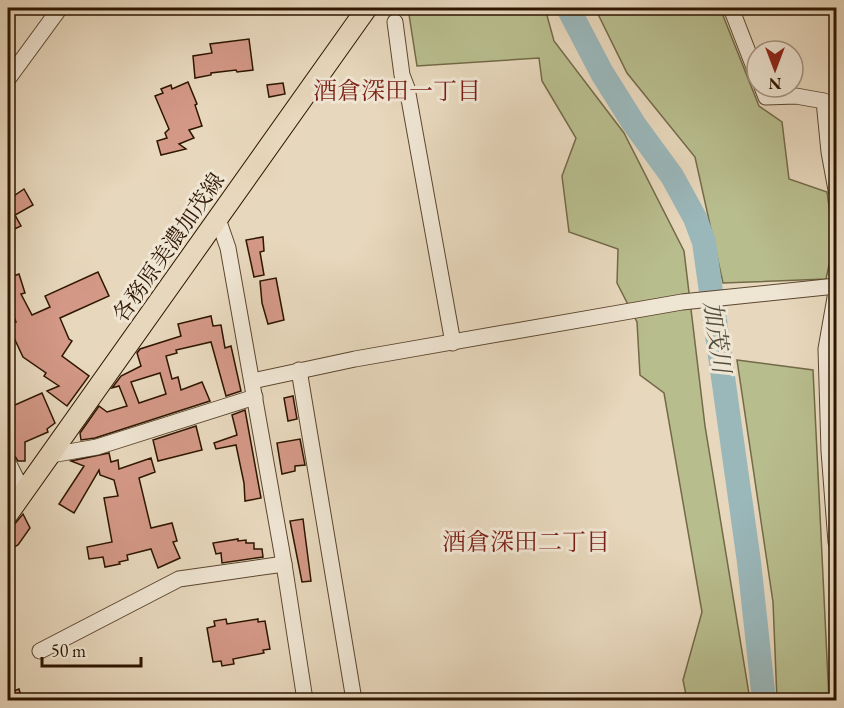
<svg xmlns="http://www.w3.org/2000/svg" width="844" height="708" font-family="'EB Garamond','Noto Serif JP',serif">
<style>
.green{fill:#b8bd8e;stroke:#736a47;stroke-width:1.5}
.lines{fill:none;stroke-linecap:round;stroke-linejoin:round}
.river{stroke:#9ab7ba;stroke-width:24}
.building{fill:#d39886;stroke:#2e1600;stroke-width:1.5;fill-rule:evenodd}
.minor-casing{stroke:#5c462f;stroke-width:17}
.major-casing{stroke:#2e1600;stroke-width:22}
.minor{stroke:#efe5d3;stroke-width:15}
.major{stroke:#e7d7bc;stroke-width:20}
.labels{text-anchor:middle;stroke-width:6;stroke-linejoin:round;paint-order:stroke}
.street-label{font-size:22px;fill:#2e1600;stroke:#efe5d3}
.neighbourhood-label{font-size:24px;fill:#7a1f14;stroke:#efe5d3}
.water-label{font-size:24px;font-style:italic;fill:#544e41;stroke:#efe5d3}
</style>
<rect width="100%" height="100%" fill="#e7d7bc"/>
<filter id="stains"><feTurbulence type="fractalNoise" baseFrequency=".00333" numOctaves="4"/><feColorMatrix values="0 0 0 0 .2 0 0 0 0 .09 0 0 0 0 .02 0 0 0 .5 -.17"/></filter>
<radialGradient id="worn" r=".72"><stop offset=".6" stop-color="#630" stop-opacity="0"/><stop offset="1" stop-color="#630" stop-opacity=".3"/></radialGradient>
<!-- green -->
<g class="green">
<polygon points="408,8 545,8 554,41 624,133 684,251 705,426 750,700 687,700 683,680 702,612 664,393 640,375 637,322 617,283 618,249 569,232 562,176 576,138 542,81 539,58 417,66"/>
<polygon points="595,8 720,8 759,106 782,122 789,179 827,192 834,242 826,279 723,283 695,157 627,73"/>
<polygon points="737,360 813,370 829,700 777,700 773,602"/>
</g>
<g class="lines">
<!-- river -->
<polyline class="river" points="568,8 602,73 634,124 672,176 695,218 704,242 749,562 764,700"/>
</g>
<!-- building -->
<g class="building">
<polygon points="249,39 253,70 237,72 236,70 211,73 211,75 195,78 193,56 212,53 210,44"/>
<polygon points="188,82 197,104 195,105 202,126 189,130 194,138 179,144 186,149 161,155 157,141 167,138 165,133 169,129 155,96 163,93 161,89 171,85 172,89"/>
<polygon points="283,83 285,94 269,97 267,85"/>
<polygon points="24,189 33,205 15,215 21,226 8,232 8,200"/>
<polygon points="263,237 264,251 260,252 264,275 254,277 246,240"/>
<polygon points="98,272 109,296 60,318 69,339 72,341 62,356 89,376 67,406 47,391 59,386 44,376 46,373 23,357 8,325 16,322 8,301 8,278 19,274 25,293 21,294 32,315 50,307 45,296"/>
<polygon points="276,278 284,320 268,324 262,303 260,281"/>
<path d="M 211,316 L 213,326 L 221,325 L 225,348 L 231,346 L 241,391 L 226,396 L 211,342 L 176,350 L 177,353 L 166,356 L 172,379 L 178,377 L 181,390 L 202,382 L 210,401 L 95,438 L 81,440 L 80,433 L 99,406 L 107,412 L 127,406 L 119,386 L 112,388 L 121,376 L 141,366 L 137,353 L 140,349 L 181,336 L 178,324 ZM 160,373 L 166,394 L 139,403 L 131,382 Z"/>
<polygon points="42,393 55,423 47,429 48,432 25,442 25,461 18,461 14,455 14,444 8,447 8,408"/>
<polygon points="293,396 297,419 288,421 284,398"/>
<polygon points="245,410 261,498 245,501 244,483 236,445 216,449 214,443 237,435 232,415"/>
<polygon points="196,426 202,450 158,461 153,440"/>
<polygon points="300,439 305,465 295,466 295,471 282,474 277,443"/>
<polygon points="109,453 111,462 118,460 119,469 151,458 155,472 139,478 151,528 172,523 177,541 173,542 180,558 158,568 151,549 127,555 128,560 119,562 120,564 105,567 103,557 89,559 87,547 112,542 104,498 118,496 114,480 100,475 99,470 74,513 59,504 84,466 71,461"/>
<polygon points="23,514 30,528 18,545 8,550 8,532"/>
<polygon points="303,519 311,581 302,582 290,521"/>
<polygon points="238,539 238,541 246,540 246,543 254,543 254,549 262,549 263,557 222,563 221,553 216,554 213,543"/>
<polygon points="226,619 227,624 258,619 258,622 265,621 270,649 263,650 264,653 233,659 234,664 222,666 221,661 213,662 207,628 215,626 214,621"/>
<polygon points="19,689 22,700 8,700 8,693"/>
</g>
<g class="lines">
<!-- minor casing -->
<g class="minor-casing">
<g id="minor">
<polyline points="731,8 757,75"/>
<polyline points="395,22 402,75 407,88 453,343"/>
<polyline points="8,79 60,8"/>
<polyline points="762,87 766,97 796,96 824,101 829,152 836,190"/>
<polyline points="218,219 228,248 284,564 305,700"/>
<polyline points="836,292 826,349 829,451 836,542"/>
<polyline points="299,370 354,700"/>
<polyline points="252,381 355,359 682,302 836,286"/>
<polyline points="51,455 97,447 255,397"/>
<polyline points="8,462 23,492 8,494"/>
<polyline points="40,651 179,579 284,564"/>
</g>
</g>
<!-- major casing -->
<g class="major-casing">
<polyline id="major" points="8,514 367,8"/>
</g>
<!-- minor -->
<use href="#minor" class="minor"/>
<!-- major -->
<use href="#major" class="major"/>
</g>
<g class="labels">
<!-- street labels -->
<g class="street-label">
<text transform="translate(168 247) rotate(-55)" y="8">各務原美濃加茂線</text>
</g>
<!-- neighbourhood labels -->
<g class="neighbourhood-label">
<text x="397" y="99">酒倉深田一丁目</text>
<text x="526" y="550">酒倉深田二丁目</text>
</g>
<!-- water labels -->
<g class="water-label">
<text transform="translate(717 337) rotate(82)" y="8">加茂川</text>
</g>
</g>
<!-- margin -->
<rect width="844" height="708" fill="none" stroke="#e7d7bc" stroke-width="30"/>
<rect x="9" y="9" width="826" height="690" fill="none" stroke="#2e1600" stroke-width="3"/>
<rect x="15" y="15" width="814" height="678" fill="none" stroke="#2e1600" stroke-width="1.5"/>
<!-- north arrow -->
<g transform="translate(775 69) rotate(180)"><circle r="28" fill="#efe5d3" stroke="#a2927f" stroke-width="1.5"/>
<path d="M0-4.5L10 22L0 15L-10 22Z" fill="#8f2418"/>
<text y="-9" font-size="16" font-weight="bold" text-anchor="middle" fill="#2e1600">N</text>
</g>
<!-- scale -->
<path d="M42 657v9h99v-9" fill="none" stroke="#2e1600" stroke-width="3"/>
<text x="51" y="657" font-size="18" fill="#2e1600" stroke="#efe5d3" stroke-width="4.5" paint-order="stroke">50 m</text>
<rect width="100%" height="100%" filter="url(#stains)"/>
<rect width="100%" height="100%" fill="url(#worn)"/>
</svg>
